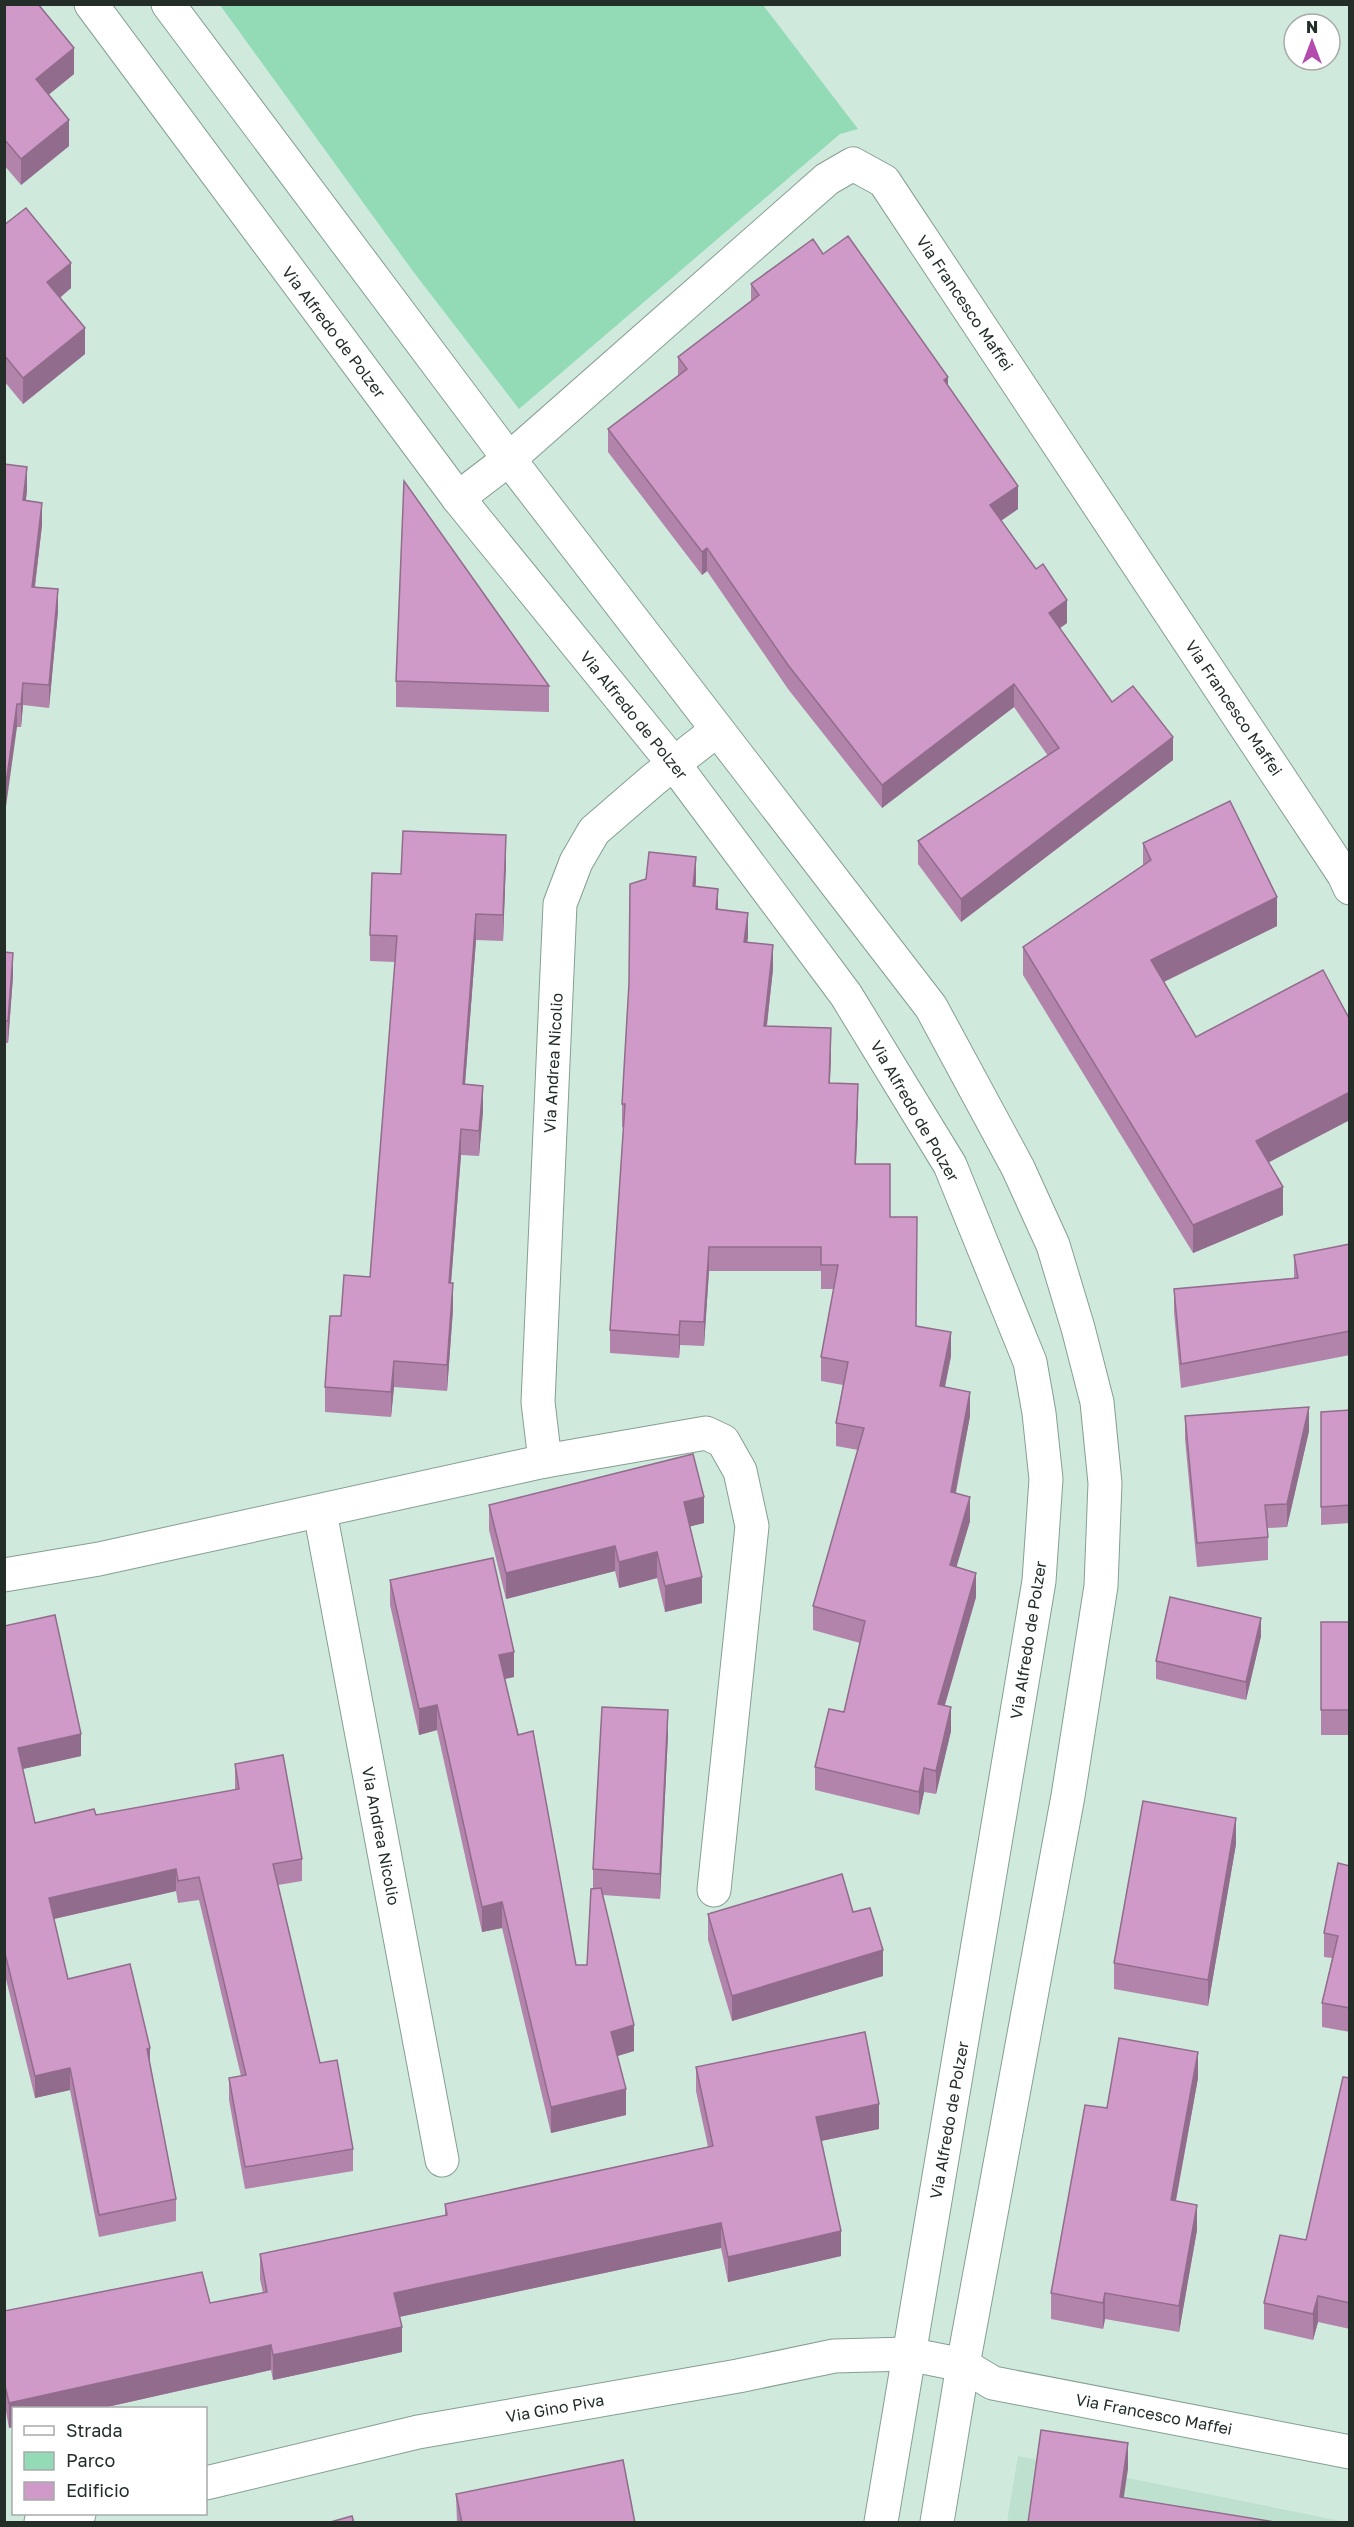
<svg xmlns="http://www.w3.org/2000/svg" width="1354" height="2527" font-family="'Golos Text',sans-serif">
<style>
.built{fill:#bee0cf}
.green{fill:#93dab7}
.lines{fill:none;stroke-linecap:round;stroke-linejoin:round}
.street-casing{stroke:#859f92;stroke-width:35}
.secondary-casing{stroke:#859f92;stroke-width:35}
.street{stroke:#fff;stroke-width:33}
.secondary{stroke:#fff;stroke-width:33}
.wall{fill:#b284ac}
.shaded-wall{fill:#916c8c}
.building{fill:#cf9ac8;stroke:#916c8c;stroke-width:1.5}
.labels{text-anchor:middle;stroke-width:5;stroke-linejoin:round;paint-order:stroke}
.street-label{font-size:16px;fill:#232e28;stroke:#fff}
</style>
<rect width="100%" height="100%" fill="#cfeadc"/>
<!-- built -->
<polygon class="built" points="1018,2456 1346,2522 1007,2522"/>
<!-- green -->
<polygon class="green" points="220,5 763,5 858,129 840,134 519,409 412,270"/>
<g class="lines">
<!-- street casing -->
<g class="street-casing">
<g id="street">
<polyline points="458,498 509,459 827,179 853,164 884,181 1344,875 1350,888"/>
<polyline points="545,1461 538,1402 560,904 576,862 594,831 653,780 717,730"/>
<polyline points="320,1512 442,2160"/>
<polyline points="4,1575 99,1559 545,1461 706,1433 723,1441 740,1471 752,1526 714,1890"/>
<polyline points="963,2365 993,2383 1350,2452"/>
</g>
</g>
<!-- secondary casing -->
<g class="secondary-casing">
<g id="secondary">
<polyline points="91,4 458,498 674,764 846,995 950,1165 1030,1362 1039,1413 1046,1479 1039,1581 881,2522"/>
<polyline points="168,4 509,459 931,1007 1018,1168 1053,1245 1078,1328 1097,1402 1105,1483 1101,1586 1068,1796 963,2365 937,2522"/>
<polyline points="206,2483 418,2432 738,2376 834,2356 908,2354 963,2365"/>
<polyline points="41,2522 79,2514"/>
</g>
</g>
<!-- street -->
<use href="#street" class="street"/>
<!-- secondary -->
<use href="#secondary" class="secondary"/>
</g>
<!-- wall -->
<g class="wall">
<polygon points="4,4 74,74 48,95 69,146 21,185 4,165"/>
<polygon points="4,225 71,288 60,298 85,354 23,404 4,381"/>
<polygon points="823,254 948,387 1018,509 1001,521 1067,623 1060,628 1112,702 1173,760 961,922 918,864 918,841 1048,756 1014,707 882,808 788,689 707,571 702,575 608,452 608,429 678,376 678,357 751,301 751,284"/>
<polygon points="4,464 27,490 26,500 42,525 35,587 58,611 49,708 23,705 21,727 17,727"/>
<polygon points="396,681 549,686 549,712 396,707"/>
<polygon points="1143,843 1277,926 1164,982 1269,1163 1283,1215 1193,1253 1023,975 1023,947 1143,865"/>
<polygon points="506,861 503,941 476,940 465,1084 483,1111 479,1156 461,1155 451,1283 453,1309 447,1391 394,1387 391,1417 325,1412 325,1387 341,1316 370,1277 395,962 370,961 370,935 401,874"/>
<polygon points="696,881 695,887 748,937 747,942 773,969 767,1026 831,1052 830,1083 858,1108 856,1164 890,1217 916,1326 951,1356 945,1387 970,1416 956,1493 970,1521 956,1567 976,1597 945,1705 951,1731 936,1794 924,1792 919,1815 815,1790 815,1767 844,1712 860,1643 813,1630 813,1606 858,1450 836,1446 836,1423 843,1385 821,1381 821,1357 834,1289 821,1289 821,1271 709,1271 704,1346 680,1345 679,1358 610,1353 610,1330 624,1128 622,1127 622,1104 629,983"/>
<polygon points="4,952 13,976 8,1043 4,1043"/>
<polygon points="1350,1244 1350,1355 1181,1388 1174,1312 1174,1289 1294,1278 1294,1255"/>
<polygon points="1350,1410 1350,1523 1321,1525 1321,1412"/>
<polygon points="1185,1416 1309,1431 1287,1527 1268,1528 1268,1560 1197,1567 1185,1439"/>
<polygon points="489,1505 704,1523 690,1526 702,1603 665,1612 657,1578 619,1588 615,1571 506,1599 489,1530"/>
<polygon points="390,1580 514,1677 505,1679 576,1965 587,1965 593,1889 593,1869 668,1735 660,1899 603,1895 634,2051 617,2056 626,2115 551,2133 502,1928 482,1932 437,1730 419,1735 390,1605"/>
<rect x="1321" y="1622" width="29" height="113"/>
<polygon points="4,1626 81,1756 23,1769 35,1823 96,1815 235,1790 235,1764 302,1859 302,1881 278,1885 320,2063 353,2149 353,2171 245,2189 229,2100 229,2078 241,2076 199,1900 178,1903 176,1891 54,1919 68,1979 150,2064 176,2199 176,2221 99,2237 70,2090 35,2098 4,1971"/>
<polygon points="1261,1636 1246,1700 1156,1679 1156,1661"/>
<polygon points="1236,1844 1208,2006 1114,1989 1114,1963"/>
<polygon points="1350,1866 1350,2032 1322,2027 1322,2003 1332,1958 1324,1957 1324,1933"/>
<polygon points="853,1912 883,1976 732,2021 708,1940 708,1914"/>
<polygon points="696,2067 879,2129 821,2141 841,2256 728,2282 721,2248 399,2317 402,2352 273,2380 271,2370 98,2409 14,2409 9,2428 5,2406 4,2311 210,2303 263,2293 260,2279 260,2254 445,2216 445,2204 708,2147 696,2091"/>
<polygon points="1198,2078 1176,2201 1197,2230 1179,2332 1105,2319 1103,2329 1051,2319 1051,2293 1107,2108"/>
<polygon points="1350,2078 1350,2329 1318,2322 1313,2340 1264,2329 1264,2303 1306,2240"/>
<polygon points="456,2494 635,2523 457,2523"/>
</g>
<!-- shaded-wall -->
<g class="shaded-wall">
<polygon points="74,48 74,74 36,105 36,79"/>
<polygon points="69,120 69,146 21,185 21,159"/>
<polygon points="71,263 71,288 47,308 47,282"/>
<polygon points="85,328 85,354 23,404 23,378"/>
<polygon points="948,377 948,400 944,380"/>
<polygon points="27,467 27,490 23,523 23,500"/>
<polygon points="1018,486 1018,509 990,528 990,505"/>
<polygon points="42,503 42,525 32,609 32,587"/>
<polygon points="707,548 707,571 702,575 702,552"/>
<polygon points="58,589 58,611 49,708 49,685"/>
<polygon points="1067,600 1067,623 1049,636 1049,613"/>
<polygon points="23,683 23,705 21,727 21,704"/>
<polygon points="1014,684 1014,707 882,808 882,785"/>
<polygon points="17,704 17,727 4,821 4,798"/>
<polygon points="1173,737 1173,760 961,922 961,899"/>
<polygon points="506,835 506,861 503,941 503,915"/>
<polygon points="696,857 696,881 693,910 693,886"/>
<polygon points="718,889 718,913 716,909"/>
<polygon points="1277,897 1277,926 1151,988 1151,960"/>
<polygon points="748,913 748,937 744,966 744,942"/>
<polygon points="476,914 476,940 463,1110 463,1084"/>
<polygon points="773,945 773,969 764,1049 764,1026"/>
<polygon points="13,953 13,976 8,1043 8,1021"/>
<polygon points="831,1028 831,1052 829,1107 829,1083"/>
<polygon points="858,1084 858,1108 855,1187 855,1164"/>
<polygon points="483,1086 483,1111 479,1156 479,1131"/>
<polygon points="1350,1092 1350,1120 1256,1169 1256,1141"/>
<polygon points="461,1129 461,1155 449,1308 449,1283"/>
<polygon points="1283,1187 1283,1215 1193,1253 1193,1225"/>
<polygon points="709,1247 709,1271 704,1346 704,1322"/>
<polygon points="453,1283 453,1309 447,1391 447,1365"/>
<polygon points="680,1321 680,1345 679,1358 679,1335"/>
<polygon points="951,1332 951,1356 940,1410 940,1386"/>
<polygon points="394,1361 394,1387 391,1417 391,1392"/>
<polygon points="970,1392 970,1416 951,1515 951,1492"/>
<polygon points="1309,1407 1309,1431 1287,1527 1287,1504"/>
<polygon points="704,1497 704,1523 684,1528 684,1502"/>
<polygon points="970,1497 970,1521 950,1589 950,1565"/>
<polygon points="615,1546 615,1571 506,1599 506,1573"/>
<polygon points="657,1552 657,1578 619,1588 619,1562"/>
<polygon points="976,1573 976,1597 938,1728 938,1704"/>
<polygon points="702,1577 702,1603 665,1612 665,1586"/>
<polygon points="1261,1618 1261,1636 1246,1700 1246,1682"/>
<polygon points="514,1652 514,1677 499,1680 499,1655"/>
<polygon points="437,1705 437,1730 419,1735 419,1709"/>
<polygon points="951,1707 951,1731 936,1794 936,1771"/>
<polygon points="668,1710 668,1735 660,1899 660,1874"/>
<polygon points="81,1734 81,1756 18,1770 18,1748"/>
<polygon points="924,1768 924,1792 919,1815 919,1792"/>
<polygon points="1236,1818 1236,1844 1208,2006 1208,1980"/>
<polygon points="176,1869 176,1891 49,1920 49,1898"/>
<polygon points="502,1902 502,1928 482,1932 482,1907"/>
<polygon points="883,1950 883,1976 732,2021 732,1996"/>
<polygon points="634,2025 634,2051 611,2058 611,2032"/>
<polygon points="150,2048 150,2070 147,2049"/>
<polygon points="1198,2052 1198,2078 1171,2226 1171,2200"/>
<polygon points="70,2068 70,2090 35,2098 35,2076"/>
<polygon points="626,2089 626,2115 551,2133 551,2107"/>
<polygon points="879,2104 879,2129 816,2142 816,2117"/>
<polygon points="1197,2205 1197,2230 1179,2332 1179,2306"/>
<polygon points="721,2223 721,2248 394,2318 394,2293"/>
<polygon points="841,2231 841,2256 728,2282 728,2257"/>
<polygon points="1105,2293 1105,2319 1103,2329 1103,2303"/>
<polygon points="1318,2296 1318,2322 1313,2340 1313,2314"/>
<polygon points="402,2327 402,2352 273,2380 273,2355"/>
<polygon points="271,2345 271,2370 98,2409 14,2409 14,2427 9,2428 9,2403"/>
<polygon points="1128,2443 1128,2469 1120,2523 1120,2497"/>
</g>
<!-- building -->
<g class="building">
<polygon points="4,4 38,4 74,48 36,79 69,120 21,159 4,139"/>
<polygon points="26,208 71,263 47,282 85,328 23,378 4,355 4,225"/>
<polygon points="848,236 948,377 944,380 1018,486 990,505 1036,569 1043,564 1067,600 1049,613 1112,702 1133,686 1173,737 961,899 918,841 1059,748 1014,684 882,785 788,665 707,548 702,552 608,429 687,369 678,357 759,295 751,284 813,239 823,254"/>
<polygon points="4,464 27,467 23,500 42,503 32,587 58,589 49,685 23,683 21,704 17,704 4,798"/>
<polygon points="404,481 549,686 396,681"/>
<polygon points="1230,801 1277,897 1151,960 1196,1037 1323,970 1350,1020 1350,1092 1256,1141 1283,1187 1193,1225 1023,947 1151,860 1143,843"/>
<polygon points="403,831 506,835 503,915 476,914 463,1084 483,1086 479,1131 461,1129 449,1283 453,1283 447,1365 394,1361 391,1392 325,1387 330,1316 341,1316 344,1275 370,1277 397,936 370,935 372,873 401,874"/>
<polygon points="649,852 696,857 693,886 718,889 716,909 748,913 744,942 773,945 764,1026 831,1028 829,1083 858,1084 855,1164 890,1164 890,1217 917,1217 916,1326 951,1332 940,1386 970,1392 951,1492 970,1497 950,1565 976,1573 938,1704 951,1707 936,1771 924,1768 919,1792 815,1767 829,1709 844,1712 865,1621 813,1606 864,1428 836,1423 848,1362 821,1357 838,1265 821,1265 821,1247 709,1247 704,1322 680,1321 679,1335 610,1330 625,1104 622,1104 629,983 630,884 646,879"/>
<polygon points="4,952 13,953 8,1021 4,1021"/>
<polygon points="1350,1244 1350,1331 1181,1364 1174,1289 1298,1278 1294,1255"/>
<polygon points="1309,1407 1287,1504 1265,1505 1268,1537 1197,1543 1185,1416"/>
<polygon points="1350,1410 1350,1505 1321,1507 1321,1412"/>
<polygon points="693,1454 704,1497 684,1502 702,1577 665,1586 657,1552 619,1562 615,1546 506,1573 489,1505"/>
<polygon points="493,1558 514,1652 499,1655 518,1735 533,1731 576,1965 587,1965 591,1889 601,1888 634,2025 611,2032 626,2089 551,2107 502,1902 482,1907 437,1705 419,1709 390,1580"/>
<polygon points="1170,1597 1261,1618 1246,1682 1156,1661"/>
<polygon points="55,1615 81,1734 18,1748 35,1823 94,1809 96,1815 239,1789 235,1764 283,1755 302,1859 273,1864 320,2063 337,2060 353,2149 245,2167 229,2078 246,2075 199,1877 178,1881 176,1869 49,1898 68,1979 130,1964 150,2048 147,2049 176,2199 99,2215 70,2068 35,2076 4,1949 4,1626"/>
<rect x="1321" y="1622" width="29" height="88"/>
<polygon points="602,1707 668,1710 660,1874 593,1869"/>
<polygon points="1143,1801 1236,1818 1208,1980 1114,1963"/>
<polygon points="1338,1863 1350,1866 1350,2008 1322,2003 1338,1936 1324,1933"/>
<polygon points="842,1874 853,1912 870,1908 883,1950 732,1996 708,1914"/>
<polygon points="865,2032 879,2104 816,2117 841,2231 728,2257 721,2223 394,2293 402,2327 273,2355 271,2345 9,2403 4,2381 4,2311 202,2272 210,2303 267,2292 260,2254 447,2215 445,2204 713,2146 696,2067"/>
<polygon points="1119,2038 1198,2052 1171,2200 1197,2205 1179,2306 1105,2293 1103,2303 1051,2293 1085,2105 1107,2108"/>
<polygon points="1343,2077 1350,2078 1350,2303 1318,2296 1313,2314 1264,2303 1280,2235 1306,2240"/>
<polygon points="1041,2430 1128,2443 1120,2497 1281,2523 1028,2523"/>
<polygon points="623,2460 635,2523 462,2523 456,2494"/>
<polygon points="352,2516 354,2523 327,2523"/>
</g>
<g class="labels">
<!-- street labels -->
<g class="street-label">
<text transform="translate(965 303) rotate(56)" y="6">Via Francesco Maffei</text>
<text transform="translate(334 332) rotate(53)" y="6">Via Alfredo de Polzer</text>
<text transform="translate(1234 708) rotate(56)" y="6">Via Francesco Maffei</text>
<text transform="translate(634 715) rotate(51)" y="6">Via Alfredo de Polzer</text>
<text transform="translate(553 1063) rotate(-87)" y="6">Via Andrea Nicolio</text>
<text transform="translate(915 1111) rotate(60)" y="6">Via Alfredo de Polzer</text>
<text transform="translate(1028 1640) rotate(-81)" y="6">Via Alfredo de Polzer</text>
<text transform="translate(381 1836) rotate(79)" y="6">Via Andrea Nicolio</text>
<text transform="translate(949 2120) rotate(-80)" y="6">Via Alfredo de Polzer</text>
<text transform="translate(555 2408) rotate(-10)" y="6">Via Gino Piva</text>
<text transform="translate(1154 2414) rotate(11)" y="6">Via Francesco Maffei</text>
</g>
</g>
<!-- border -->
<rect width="1354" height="2527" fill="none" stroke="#232e28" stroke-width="12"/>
<!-- legend -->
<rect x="12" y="2407" width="195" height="108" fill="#ffffff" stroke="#a7aba9" stroke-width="1.5"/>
<rect x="24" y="2426" width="30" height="9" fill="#ffffff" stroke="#a7aba9" stroke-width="1.5"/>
<text x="66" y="2437" font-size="18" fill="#232e28">Strada</text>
<rect x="24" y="2452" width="30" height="18" fill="#93dab7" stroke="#a7aba9" stroke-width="1.5"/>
<text x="66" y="2467" font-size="18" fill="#232e28">Parco</text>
<rect x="24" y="2482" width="30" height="18" fill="#cf9ac8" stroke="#a7aba9" stroke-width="1.5"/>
<text x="66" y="2497" font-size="18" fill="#232e28">Edificio</text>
<!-- north arrow -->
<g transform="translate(1312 42)"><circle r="28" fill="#ffffff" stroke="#a7aba9" stroke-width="1.5"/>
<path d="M0-4.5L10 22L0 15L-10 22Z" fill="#b54bad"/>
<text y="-9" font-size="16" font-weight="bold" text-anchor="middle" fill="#232e28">N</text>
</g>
</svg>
